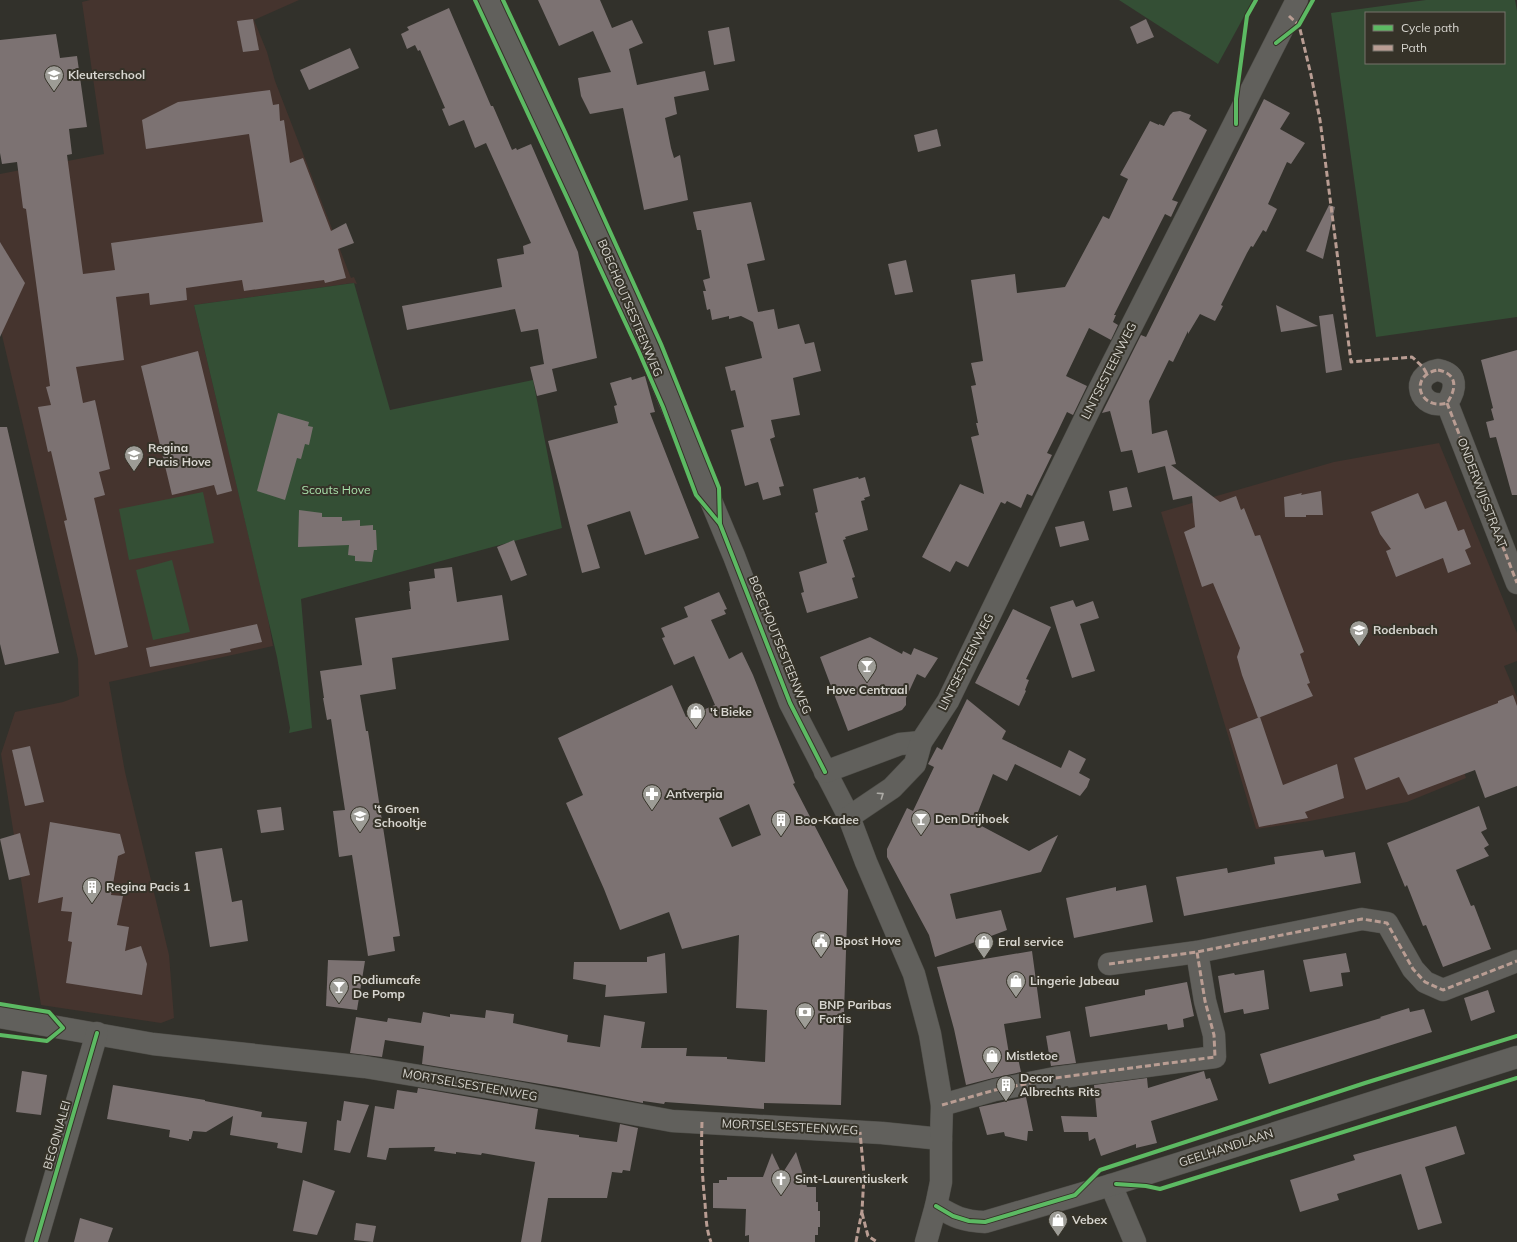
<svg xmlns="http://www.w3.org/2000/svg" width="1517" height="1242" font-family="Mulish,sans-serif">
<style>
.education{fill:#45342e}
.green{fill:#344f35;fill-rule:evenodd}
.building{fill:#7c7272;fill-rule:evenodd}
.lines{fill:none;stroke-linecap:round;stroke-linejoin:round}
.minor-casing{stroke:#4f4e49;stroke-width:23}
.tertiary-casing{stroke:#4f4e49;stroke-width:23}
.minor{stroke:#61605c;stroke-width:22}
.tertiary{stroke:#61605c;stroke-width:22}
.quiet{stroke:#b99d93;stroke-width:3;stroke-dasharray:6 3;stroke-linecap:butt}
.cycleway-casing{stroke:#353228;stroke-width:6}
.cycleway{stroke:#5cba63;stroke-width:4}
.oneway{stroke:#aeaca7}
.labels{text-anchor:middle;stroke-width:4;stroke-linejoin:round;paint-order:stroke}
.poi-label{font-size:12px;font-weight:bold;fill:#d7d5cf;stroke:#353228;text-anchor:start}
.street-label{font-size:12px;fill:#d7d5cf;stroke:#353228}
.park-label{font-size:12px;fill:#a8e0aa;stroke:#353228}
</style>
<rect width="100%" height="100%" fill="#32312b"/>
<!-- education -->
<g class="education">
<polygon points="90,0 299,0 254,20 267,52 275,81 351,278 354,277 357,284 353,283 194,305 267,613 273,646 109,682 125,772 169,955 174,1018 161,1023 41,1005 1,754 15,712 63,702 79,696 78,659 1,331 0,331 0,174 104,154 82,2"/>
<polygon points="1439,443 1517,633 1517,661 1504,666 1517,697 1517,733 1459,755 1466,778 1407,802 1310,821 1256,829 1161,512 1334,462"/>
</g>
<!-- green -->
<g class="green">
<polygon points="1119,0 1253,0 1218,64"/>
<path d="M 1426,0 L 1515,0 L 1517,11 L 1517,317 L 1376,337 L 1331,13 ZM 1366,13 L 1504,13 L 1504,63 L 1366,63 Z"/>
<polygon points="354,283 390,410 533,380 562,528 301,599 312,728 289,733 290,728 277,657 194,305"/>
<polygon points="203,492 214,543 129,560 119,509"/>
<polygon points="172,560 190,632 153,640 136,570"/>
</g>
<!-- building -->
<g class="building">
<polygon points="538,0 600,0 612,28 632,20 643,43 629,49 637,85 705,71 709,90 674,97 677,114 665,118 671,148 674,158 680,155 688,200 644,210 623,108 590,114 581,96 578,78 611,72 593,31 559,46"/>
<polygon points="449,8 491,106 493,106 512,150 516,148 517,150 531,144 578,252 597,358 552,369 557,391 537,396 530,367 544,364 538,329 521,332 515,309 407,330 402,306 502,287 497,259 524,254 523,246 531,243 486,143 475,148 464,120 449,126 442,109 445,108 420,50 418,51 415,45 407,49 401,34 409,30 407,27"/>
<polygon points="253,19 259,50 243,52 237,21"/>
<polygon points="1146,19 1154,37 1137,44 1130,27"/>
<polygon points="729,27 735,61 714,65 708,31"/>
<polygon points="56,34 60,58 77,56 87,127 69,129 72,154 67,155 83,274 115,270 111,243 263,222 249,134 146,149 142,120 178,102 270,90 273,105 279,104 280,121 284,120 290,163 303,158 331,231 346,223 354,243 338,249 346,278 325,283 324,280 244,291 242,280 186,288 187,300 150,305 149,293 116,297 124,360 76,367 83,403 95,400 110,469 99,472 105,495 94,498 128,647 95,655 64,521 67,520 51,451 48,452 38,407 51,405 46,387 50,386 26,209 23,208 17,162 2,164 0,153 0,40"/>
<polygon points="350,48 359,68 309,90 300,70"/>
<polygon points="1264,99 1290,113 1280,129 1305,143 1291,164 1287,162 1268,204 1277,209 1266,232 1263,230 1253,247 1251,246 1247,253 1221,305 1223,306 1215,321 1200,314 1188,334 1188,331 1173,362 1169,360 1149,401 1152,434 1167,430 1176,464 1171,465 1220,502 1236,496 1241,510 1244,508 1255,536 1260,535 1304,652 1300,654 1310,683 1307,684 1313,696 1258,718 1242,675 1237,657 1240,648 1213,583 1202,587 1184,532 1195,527 1192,496 1173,500 1165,466 1138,473 1132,450 1121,452 1110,411 1102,413 1141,335 1146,337"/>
<polygon points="1180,111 1191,115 1189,119 1207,130 1172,200 1178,202 1171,217 1165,214 1114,315 1116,315 1113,322 1118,325 1111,340 1089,328 1066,376 1087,386 1073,415 1067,412 1057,433 1047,453 1052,455 1032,496 1027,494 1021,508 1007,501 1005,504 1001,502 968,567 956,561 950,572 922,557 960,484 984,494 971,437 979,435 976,423 978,423 971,386 976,385 971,363 983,361 971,280 1015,274 1017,293 1065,287 1103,216 1109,219 1128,179 1120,175 1150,121 1159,125 1159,124 1164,126 1170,115 1173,112"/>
<polygon points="937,129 941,146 918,152 914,135"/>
<polygon points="751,202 765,260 747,264 758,312 774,309 778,329 799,324 805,344 814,342 821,371 793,378 800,415 771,420 775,437 770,439 784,486 779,487 781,495 763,500 758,482 745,486 731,430 744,427 735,390 731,391 725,367 762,358 753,322 741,316 729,319 729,316 712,320 710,309 707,310 703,291 706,291 703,280 710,278 701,230 697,230 693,212"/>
<polygon points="1329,205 1335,207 1323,259 1306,251"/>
<polygon points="0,242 25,283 0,337"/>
<polygon points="906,260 913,292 895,295 888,264"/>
<polygon points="1276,305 1318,326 1281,332"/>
<polygon points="1333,314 1342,370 1326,373 1319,316"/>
<polygon points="1517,350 1517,495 1512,495 1496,437 1490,438 1486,422 1494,420 1491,409 1493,408 1481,360"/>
<polygon points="198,351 232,491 217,495 214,485 172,495 141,366"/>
<polygon points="645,376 655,412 650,413 699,538 645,555 630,511 587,525 600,568 582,573 548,441 618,423 614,406 617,405 610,383 631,377 632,380"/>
<polygon points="278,413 309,422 308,426 313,427 309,445 305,444 301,459 297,458 285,500 257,491"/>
<polygon points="0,427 7,427 59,653 5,665 0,644"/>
<polygon points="858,477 859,479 865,477 870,496 864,498 865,500 861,501 868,530 845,537 846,539 843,540 855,577 852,578 858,598 807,613 801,593 804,592 799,572 827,563 815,513 818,512 813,489"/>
<polygon points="1127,487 1132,507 1113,511 1109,491"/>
<polygon points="1321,491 1323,515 1306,515 1306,517 1285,517 1284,497 1302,493 1301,495"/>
<polygon points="1418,493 1425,509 1446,501 1458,531 1464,529 1471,547 1465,550 1471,564 1448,573 1443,558 1396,577 1386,551 1391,549 1380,534 1371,512"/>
<polygon points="299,510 322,513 322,517 342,517 342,521 360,520 360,526 373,525 373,530 376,530 377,550 374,550 372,562 355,561 355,556 348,555 349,545 298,547"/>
<polygon points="1084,521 1089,540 1060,547 1055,527"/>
<polygon points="514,540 527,575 511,581 497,547"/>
<polygon points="452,567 457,602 502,595 509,640 392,658 396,689 360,695 366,731 368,731 400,936 393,937 395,951 368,956 352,855 339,857 333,811 345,810 331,719 327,720 323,698 324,698 320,671 362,665 355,618 411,609 409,591 410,591 409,582 435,578 434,569"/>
<path d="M 719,592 L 727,609 L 724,610 L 726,614 L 711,620 L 729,659 L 742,652 L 753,675 L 795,783 L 793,784 L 848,890 L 841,1105 L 764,1103 L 764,1109 L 665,1102 L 664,1104 L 643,1101 L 643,1103 L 564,1088 L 422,1064 L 424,1046 L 385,1040 L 382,1057 L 350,1053 L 356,1017 L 387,1022 L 388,1018 L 421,1023 L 423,1012 L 450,1017 L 450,1014 L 485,1018 L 486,1010 L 514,1014 L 513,1023 L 568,1035 L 567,1042 L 600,1047 L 604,1015 L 645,1022 L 641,1048 L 687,1048 L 686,1056 L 727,1057 L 727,1059 L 765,1062 L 767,1010 L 736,1008 L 739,935 L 682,949 L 669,912 L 620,930 L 604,889 L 566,803 L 583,795 L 558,738 L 672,685 L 686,717 L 715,705 L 694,656 L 674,665 L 662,638 L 665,637 L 661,628 L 688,617 L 684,607 ZM 749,804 L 761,835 L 732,847 L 719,818 Z"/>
<polygon points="1073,600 1076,607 1093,601 1099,618 1080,624 1095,671 1072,678 1050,607"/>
<polygon points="1013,609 1051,627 1026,679 1029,680 1025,690 1026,691 1019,706 975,683"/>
<polygon points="257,624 262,642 230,649 231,652 150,667 146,648"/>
<polygon points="870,637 902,654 903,651 911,655 914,648 938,658 925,678 917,674 906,698 906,705 902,710 848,731 820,657"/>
<polygon points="1513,695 1517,706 1517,786 1485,798 1475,770 1408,795 1399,777 1366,790 1354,758 1498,703 1498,701"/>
<polygon points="967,699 1006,731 1002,739 1061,768 1069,750 1086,759 1079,773 1090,779 1087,787 1080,796 1015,764 1007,781 993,774 974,822 1029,851 1058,835 1041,872 950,894 956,919 1001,910 1007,930 935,957 929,935 887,857 887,849 907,808 913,811 934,767 928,764 937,747 942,750"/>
<polygon points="1260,717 1283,785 1337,764 1344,798 1305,812 1308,818 1259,827 1229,729"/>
<polygon points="30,746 44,802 25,806 12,750"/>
<polygon points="1479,806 1487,829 1481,832 1489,845 1484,848 1489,856 1456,870 1471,906 1474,905 1491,949 1443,967 1426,925 1423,926 1407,885 1405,887 1387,843"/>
<polygon points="281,807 284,830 261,833 257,810"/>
<polygon points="50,822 120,834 125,853 118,856 111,895 123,896 117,925 129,927 125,951 141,946 147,964 142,995 66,983 72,942 68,941 72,912 61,911 63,897 38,903"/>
<polygon points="20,833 30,875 9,880 0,839"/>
<polygon points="222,848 232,902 242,900 248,941 210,947 195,852"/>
<polygon points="1323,850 1325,857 1355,852 1361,883 1184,916 1176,877 1227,868 1228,873 1275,864 1274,857"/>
<polygon points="1146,885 1153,922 1074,938 1066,898 1116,887 1116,891"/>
<polygon points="1032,951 1041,1018 1004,1024 1010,1060 1018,1058 1021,1072 993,1078 966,1085 954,1029 937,967"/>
<polygon points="665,953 667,993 605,997 606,985 573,979 574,962 647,962 647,957"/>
<polygon points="1346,953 1350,972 1341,973 1343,986 1310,992 1303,960"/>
<polygon points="328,960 365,961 357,1010 326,1006"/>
<polygon points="1264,970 1269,1009 1244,1014 1243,1009 1224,1013 1218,976 1234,973 1235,975"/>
<polygon points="1187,982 1194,1016 1183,1019 1184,1027 1168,1030 1167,1024 1090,1037 1085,1007 1145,995 1145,990"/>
<polygon points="1488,990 1495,1012 1471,1021 1464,998"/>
<polygon points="1409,1008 1410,1012 1424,1009 1432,1032 1269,1084 1260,1054 1381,1018 1380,1017"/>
<polygon points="1070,1031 1076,1063 1051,1066 1046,1036"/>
<polygon points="22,1071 47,1075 41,1115 16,1112"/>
<polygon points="1204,1071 1206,1079 1210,1078 1218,1100 1151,1121 1157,1143 1136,1148 1136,1144 1101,1156 1095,1138 1089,1141 1088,1132 1064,1132 1061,1116 1097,1117 1094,1085 1147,1078 1148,1088"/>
<polygon points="113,1085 205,1100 205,1101 262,1112 261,1117 307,1122 302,1153 277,1148 278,1143 230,1135 233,1116 206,1132 193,1131 191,1139 189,1139 189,1141 169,1137 170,1130 107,1119"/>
<polygon points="418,1088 538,1109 535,1129 579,1135 579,1137 617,1142 620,1124 638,1128 630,1171 623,1170 622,1173 612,1172 607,1198 548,1198 541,1242 521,1242 535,1162 482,1153 481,1155 456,1152 456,1154 434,1151 435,1147 389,1148 386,1160 367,1157 375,1106 394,1109 397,1090 417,1093"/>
<polygon points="1026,1097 1033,1131 1028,1131 1027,1141 1005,1136 1004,1132 987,1135 979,1107"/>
<polygon points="344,1101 369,1105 350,1153 334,1150 337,1120 341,1121"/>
<polygon points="1456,1126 1465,1154 1425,1167 1442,1223 1418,1230 1401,1174 1337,1194 1339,1200 1300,1212 1290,1180 1355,1160 1353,1155"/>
<polygon points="796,1152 807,1187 816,1187 816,1202 818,1202 818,1211 820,1211 820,1227 818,1227 818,1235 815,1235 815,1242 749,1242 749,1235 745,1236 746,1209 713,1208 713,1183 719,1183 719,1180 727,1180 727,1177 763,1177 772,1153 782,1174"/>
<polygon points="303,1180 335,1191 317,1235 293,1231"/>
<polygon points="80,1218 113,1228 108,1242 74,1242"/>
<polygon points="356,1223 376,1226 373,1242 354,1240"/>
</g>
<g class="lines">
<!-- minor casing -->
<g class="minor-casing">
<g id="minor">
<path d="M 1438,370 C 1459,374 1456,390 1447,403 C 1419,411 1408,375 1438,370 Z"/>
<polyline points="1447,403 1517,583"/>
<polyline points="1109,964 1197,952 1362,919 1387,923 1413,969 1425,982 1443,990 1517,961"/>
<polyline points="0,1017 153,1044 365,1067 492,1088 672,1121 882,1133 941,1139"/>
<polyline points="942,1105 995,1090 1055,1078 1215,1057 1214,1035 1205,1001 1197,952"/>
<polyline points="1111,1185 1135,1242"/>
<path d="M 936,1206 C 955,1217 962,1221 985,1222 L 1111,1185 L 1517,1057"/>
<polyline points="36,1242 97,1033"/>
</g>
</g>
<!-- tertiary casing -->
<g class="tertiary-casing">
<g id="tertiary">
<polyline points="489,0 611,261 734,556 790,703 849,817 866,862 914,974 930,1034 942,1105 941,1139 941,1182 936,1206 926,1242"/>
<polyline points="825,772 900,744 921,742"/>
<polyline points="849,817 892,788 915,764 921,742 948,701 1094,400 1297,0"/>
</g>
</g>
<!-- minor -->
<use href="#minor" class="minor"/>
<!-- tertiary -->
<use href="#tertiary" class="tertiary"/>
<!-- quiet -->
<g class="quiet">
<polyline points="1289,16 1299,25 1311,75 1320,120 1351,362 1412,357 1423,367 1427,374"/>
<path d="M 1438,370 C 1459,374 1456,390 1447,403 C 1419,411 1408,375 1438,370 Z"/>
<polyline points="1447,403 1517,583"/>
<polyline points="1109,964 1197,952 1362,919 1387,923 1413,969 1425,982 1443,990 1517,961"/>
<polyline points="942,1105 995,1090 1055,1078 1215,1057 1214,1035 1205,1001 1197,952"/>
<path d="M 702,1122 C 701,1149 702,1176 705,1203 C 706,1216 706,1229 711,1242"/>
<polyline points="862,1213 868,1236 877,1242"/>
<polyline points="856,1242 862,1211 864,1175 860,1132"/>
</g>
<!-- cycleway casing -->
<g class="cycleway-casing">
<g id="cycleway">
<polyline points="475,0 639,352 663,407 696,495 720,524 790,703 825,772"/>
<polyline points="503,0 564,130 661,344 719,488 720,524"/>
<polyline points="1276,43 1299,25 1313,0"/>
<polyline points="1236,124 1236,99 1247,16 1256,0"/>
<polyline points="0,1004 49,1012 63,1028 47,1041 0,1035"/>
<polyline points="1116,1184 1146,1186 1160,1189 1517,1078"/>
<polyline points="936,1206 953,1216 969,1221 985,1222 1075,1195 1100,1170 1365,1083 1517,1036"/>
<polyline points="36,1242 97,1033"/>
</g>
</g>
<!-- cycleway -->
<use href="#cycleway" class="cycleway"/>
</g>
<!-- one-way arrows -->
<defs><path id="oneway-chevron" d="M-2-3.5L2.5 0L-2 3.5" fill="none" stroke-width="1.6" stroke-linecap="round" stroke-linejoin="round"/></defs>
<use class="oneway" href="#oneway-chevron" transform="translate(881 795) rotate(-34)"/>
<!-- icons -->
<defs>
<g id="school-pin" transform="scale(1)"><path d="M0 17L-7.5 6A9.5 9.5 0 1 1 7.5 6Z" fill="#9d9c96" stroke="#353228"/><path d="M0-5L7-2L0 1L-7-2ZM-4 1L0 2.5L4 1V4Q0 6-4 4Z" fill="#fff"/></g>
<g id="bar-pin" transform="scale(1)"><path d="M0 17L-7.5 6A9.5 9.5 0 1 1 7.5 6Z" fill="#9d9c96" stroke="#353228"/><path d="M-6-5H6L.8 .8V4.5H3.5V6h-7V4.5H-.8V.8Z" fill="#fff"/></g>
<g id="shop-pin" transform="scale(1)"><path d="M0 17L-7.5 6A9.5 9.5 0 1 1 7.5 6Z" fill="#9d9c96" stroke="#353228"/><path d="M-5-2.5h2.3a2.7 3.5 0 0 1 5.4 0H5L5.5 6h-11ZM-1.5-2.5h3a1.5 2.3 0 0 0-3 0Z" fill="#fff"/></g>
<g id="pharmacy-pin" transform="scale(1)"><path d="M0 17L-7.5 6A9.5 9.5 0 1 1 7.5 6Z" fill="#9d9c96" stroke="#353228"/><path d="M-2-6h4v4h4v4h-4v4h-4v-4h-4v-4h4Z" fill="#fff"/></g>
<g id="building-pin" transform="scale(1)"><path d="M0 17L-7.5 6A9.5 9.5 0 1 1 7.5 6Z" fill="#9d9c96" stroke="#353228"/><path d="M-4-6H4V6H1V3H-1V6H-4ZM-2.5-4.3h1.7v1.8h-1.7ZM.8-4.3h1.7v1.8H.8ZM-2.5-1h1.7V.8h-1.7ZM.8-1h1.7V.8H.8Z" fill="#fff"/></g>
<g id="civic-pin" transform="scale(1)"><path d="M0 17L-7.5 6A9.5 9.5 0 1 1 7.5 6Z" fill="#9d9c96" stroke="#353228"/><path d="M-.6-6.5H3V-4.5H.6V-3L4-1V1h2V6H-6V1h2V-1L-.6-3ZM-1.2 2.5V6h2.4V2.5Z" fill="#fff"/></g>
<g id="bank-pin" transform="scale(1)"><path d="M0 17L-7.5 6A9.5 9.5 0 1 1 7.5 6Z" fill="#9d9c96" stroke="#353228"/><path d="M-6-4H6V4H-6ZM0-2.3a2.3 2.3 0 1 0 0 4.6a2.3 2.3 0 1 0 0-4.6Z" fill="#fff"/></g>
<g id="church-pin" transform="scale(1)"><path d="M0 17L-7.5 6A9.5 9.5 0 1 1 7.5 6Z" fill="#9d9c96" stroke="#353228"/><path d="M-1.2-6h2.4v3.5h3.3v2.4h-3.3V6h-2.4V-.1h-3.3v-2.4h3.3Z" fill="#fff"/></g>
</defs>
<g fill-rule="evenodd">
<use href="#school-pin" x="54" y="75"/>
<use href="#school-pin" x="134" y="455"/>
<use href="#school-pin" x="1359" y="630"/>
<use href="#bar-pin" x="867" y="666"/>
<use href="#shop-pin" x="696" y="712"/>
<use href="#pharmacy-pin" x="652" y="794"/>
<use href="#school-pin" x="360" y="816"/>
<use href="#bar-pin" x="921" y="819"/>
<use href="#building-pin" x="781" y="820"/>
<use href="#building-pin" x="92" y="887"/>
<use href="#civic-pin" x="821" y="941"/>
<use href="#shop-pin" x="984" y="942"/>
<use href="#shop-pin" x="1016" y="981"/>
<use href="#bar-pin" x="339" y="987"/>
<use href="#bank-pin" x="805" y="1012"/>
<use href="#shop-pin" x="992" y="1056"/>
<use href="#building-pin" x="1006" y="1085"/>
<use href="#church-pin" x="781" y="1179"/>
<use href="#shop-pin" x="1058" y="1220"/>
</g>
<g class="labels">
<!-- poi labels -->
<g class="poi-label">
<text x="68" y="79">Kleuterschool</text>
<text x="148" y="452">Regina<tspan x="148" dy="14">Pacis Hove</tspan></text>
<text x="1373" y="634">Rodenbach</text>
<text x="867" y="694" text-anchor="middle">Hove Centraal</text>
<text x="710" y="716">'t Bieke</text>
<text x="666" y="798">Antverpia</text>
<text x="374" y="813">'t Groen<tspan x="374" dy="14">Schooltje</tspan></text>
<text x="935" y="823">Den Drijhoek</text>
<text x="795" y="824">Boo-Kadee</text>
<text x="106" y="891">Regina Pacis 1</text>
<text x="835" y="945">Bpost Hove</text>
<text x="998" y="946">Eral service</text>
<text x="353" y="984">Podiumcafe<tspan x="353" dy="14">De Pomp</tspan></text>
<text x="1030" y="985">Lingerie Jabeau</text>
<text x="819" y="1009">BNP Paribas<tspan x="819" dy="14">Fortis</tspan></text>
<text x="1006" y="1060">Mistletoe</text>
<text x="1020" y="1082">Decor<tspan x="1020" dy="14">Albrechts Rits</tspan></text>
<text x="795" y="1183">Sint-Laurentiuskerk</text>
<text x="1072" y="1224">Vebex</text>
</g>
<!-- street labels -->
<g class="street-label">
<text transform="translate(630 308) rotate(67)" y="4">BOECHOUTSESTEENWEG</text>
<text transform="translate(1109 371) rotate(-63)" y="4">LINTSESTEENWEG</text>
<text transform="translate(1482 493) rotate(69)" y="4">ONDERWIJSSTRAAT</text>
<text transform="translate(780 645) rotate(68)" y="4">BOECHOUTSESTEENWEG</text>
<text transform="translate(966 662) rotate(-63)" y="4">LINTSESTEENWEG</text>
<text transform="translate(470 1085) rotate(10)" y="4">MORTSELSESTEENWEG</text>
<text transform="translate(790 1127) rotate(3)" y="4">MORTSELSESTEENWEG</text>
<text transform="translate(57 1135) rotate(-74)" y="4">BEGONIALEI</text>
<text transform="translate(1226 1148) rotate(-18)" y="4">GEELHANDLAAN</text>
</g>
<!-- park labels -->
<g class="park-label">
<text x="336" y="494">Scouts Hove</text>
</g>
</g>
<!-- legend -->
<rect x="1365" y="12" width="140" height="52" fill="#353228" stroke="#76736b"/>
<rect x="1373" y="25" width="20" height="6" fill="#5cba63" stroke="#76736b"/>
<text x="1401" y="32" font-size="12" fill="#d7d5cf">Cycle path</text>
<rect x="1373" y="45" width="20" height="6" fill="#b99d93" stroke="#76736b"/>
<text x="1401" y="52" font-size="12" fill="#d7d5cf">Path</text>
</svg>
